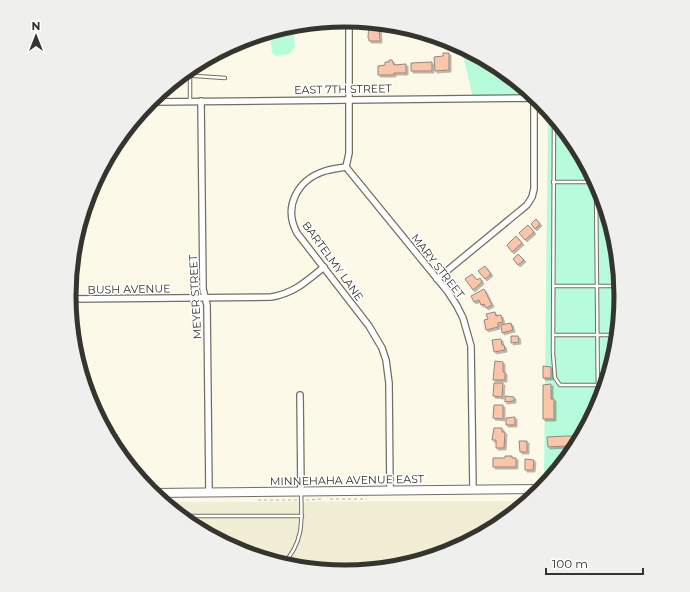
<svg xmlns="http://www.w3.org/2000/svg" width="690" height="592" font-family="Montserrat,sans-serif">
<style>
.built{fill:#f2eed6}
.green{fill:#b6fbda}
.building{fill:#fac5a8;stroke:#94867e;filter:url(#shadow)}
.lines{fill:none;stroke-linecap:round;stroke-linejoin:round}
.service-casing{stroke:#726f61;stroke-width:4.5}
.minor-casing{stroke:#726f61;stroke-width:8}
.secondary-casing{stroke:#726f61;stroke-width:10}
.path{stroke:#b4b2a5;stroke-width:1;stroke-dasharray:3 3;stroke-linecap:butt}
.service{stroke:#fff;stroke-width:2.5}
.minor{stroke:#fff;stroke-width:5.5}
.secondary{stroke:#fff;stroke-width:8}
.labels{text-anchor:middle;stroke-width:3;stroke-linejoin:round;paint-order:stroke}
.street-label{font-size:11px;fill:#35342e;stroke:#fff}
.rim{fill:none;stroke:#35342e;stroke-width:5}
</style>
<defs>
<filter id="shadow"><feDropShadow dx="2" dy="2" stdDeviation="0" flood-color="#0004"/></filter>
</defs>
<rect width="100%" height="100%" fill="#fcf9e9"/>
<!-- built -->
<polygon class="built" points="528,501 498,526 450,551 399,567 345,572 291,567 239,551 191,525 163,502"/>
<!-- green -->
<g class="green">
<polygon points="293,31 295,47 289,54 276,56 272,53 270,34"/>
<polygon points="461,46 499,67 534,96 498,95 473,98"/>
<polygon points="548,110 575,143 600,191 616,242 621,296 616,350 600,402 574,450 549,480 544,480"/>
</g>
<!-- building -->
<g class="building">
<polygon points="369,22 379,23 380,41 369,41 369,38 368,38"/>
<polygon points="443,53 449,53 449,70 435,71 434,57 443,56"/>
<polygon points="389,60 392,60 394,65 406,64 406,73 394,73 394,75 378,75 378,66 385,65 385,62 389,62"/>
<polygon points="432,62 432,71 411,71 411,63"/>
<polygon points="536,219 540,224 535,229 531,224"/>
<polygon points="528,225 534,232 525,240 519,233"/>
<polygon points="516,236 522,243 512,252 507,245"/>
<polygon points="518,254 524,260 518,265 513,259"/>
<polygon points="485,266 491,274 485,279 478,271"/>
<polygon points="472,274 477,280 480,278 482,282 473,290 465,279"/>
<polygon points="484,289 492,305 486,308 484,304 481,305 479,300 474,302 471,296"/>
<polygon points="495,312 496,316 501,315 503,322 498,323 498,327 486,330 484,320 488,319 486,314"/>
<polygon points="511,323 513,330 502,333 501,325"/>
<polygon points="511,336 518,336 519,342 511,343"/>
<polygon points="501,339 502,345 504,345 505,350 494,352 492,340"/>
<polygon points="495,361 503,362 503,372 505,372 505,380 493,380"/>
<polygon points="543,366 551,367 551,378 543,378"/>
<polygon points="494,383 503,383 502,397 493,396"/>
<polygon points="551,384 551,399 554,399 554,419 543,419 543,385"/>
<polygon points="505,396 514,397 514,401 505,402"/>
<polygon points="494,405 503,405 503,419 493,418"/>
<polygon points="515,417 515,425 506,425 506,418"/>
<polygon points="494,428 502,428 502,432 505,432 504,448 496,448 496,440 492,440"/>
<polygon points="566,436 576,436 576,446 573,451 566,452 566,446 548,447 547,437"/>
<polygon points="519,441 527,441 527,452 520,452"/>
<polygon points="505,456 512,456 512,458 516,458 516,467 493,467 493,458 505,458"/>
<polygon points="525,459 534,460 533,470 525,470"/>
</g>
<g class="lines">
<!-- service casing -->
<g class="service-casing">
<g id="service">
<polyline points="181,75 225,78"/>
<polyline points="190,76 190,101"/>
<polyline points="554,118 553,353 555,378 560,385 605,385"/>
<polyline points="553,182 595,182"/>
<polyline points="596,183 598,406"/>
<polyline points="553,286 620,286"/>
<polyline points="553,335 617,335"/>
<polyline points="180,516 302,516"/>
<path d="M 283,564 C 304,542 302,521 301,492"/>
</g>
</g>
<!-- minor casing -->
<g class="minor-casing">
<g id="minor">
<polyline points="201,101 203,289 207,305 209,492"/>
<polyline points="153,102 534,98 534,189 532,197 527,205 437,279"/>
<path d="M 346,167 C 339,168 332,169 325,171 C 297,180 283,207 297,233 L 369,326 L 382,348 L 386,360 L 389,383 L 390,491"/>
<polyline points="346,167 448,292 457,306 463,318 471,346 473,490"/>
<polyline points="346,167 349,153 349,20"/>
<path d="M 69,299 L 271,297 C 293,294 307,281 324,267"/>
<polyline points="300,395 301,491"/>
</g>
</g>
<!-- secondary casing -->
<g class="secondary-casing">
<polyline id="secondary" points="152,493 542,489"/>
</g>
<!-- path -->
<g class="path">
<polyline points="330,499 367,499"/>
<polyline points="258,500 297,500"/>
<polyline points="306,500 323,499"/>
</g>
<!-- service -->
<use href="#service" class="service"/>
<!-- minor -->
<use href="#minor" class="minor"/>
<!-- secondary -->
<use href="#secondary" class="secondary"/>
</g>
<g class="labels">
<!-- street labels -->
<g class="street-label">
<text transform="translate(343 89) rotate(-1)" y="4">EAST 7TH STREET</text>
<text transform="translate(333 261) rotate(54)" y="4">BARTELMY LANE</text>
<text transform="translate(438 266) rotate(52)" y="4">MARY STREET</text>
<text transform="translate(129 289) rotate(-1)" y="4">BUSH AVENUE</text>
<text transform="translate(195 297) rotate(-93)" y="4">MEYER STREET</text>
<text transform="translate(347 480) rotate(-1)" y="4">MINNEHAHA AVENUE EAST</text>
</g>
</g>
<!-- crop -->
<path d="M0 0H690V592H0ZM76 296a269 269 0 1 1 538 0a269 269 0 1 1-538 0Z" fill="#efefee" fill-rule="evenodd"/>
<path class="rim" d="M76 296a269 269 0 1 1 538 0a269 269 0 1 1-538 0Z"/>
<!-- north arrow -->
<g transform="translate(36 36)" stroke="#ffffff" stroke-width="3" paint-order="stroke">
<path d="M0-3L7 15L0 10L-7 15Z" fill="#35342e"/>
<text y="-6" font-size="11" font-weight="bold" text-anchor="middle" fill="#35342e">N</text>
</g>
<!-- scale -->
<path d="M546 568v6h97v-6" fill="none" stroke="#35342e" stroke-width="2"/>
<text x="552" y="568" font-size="12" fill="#35342e" stroke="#ffffff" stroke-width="3" paint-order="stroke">100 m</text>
</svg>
